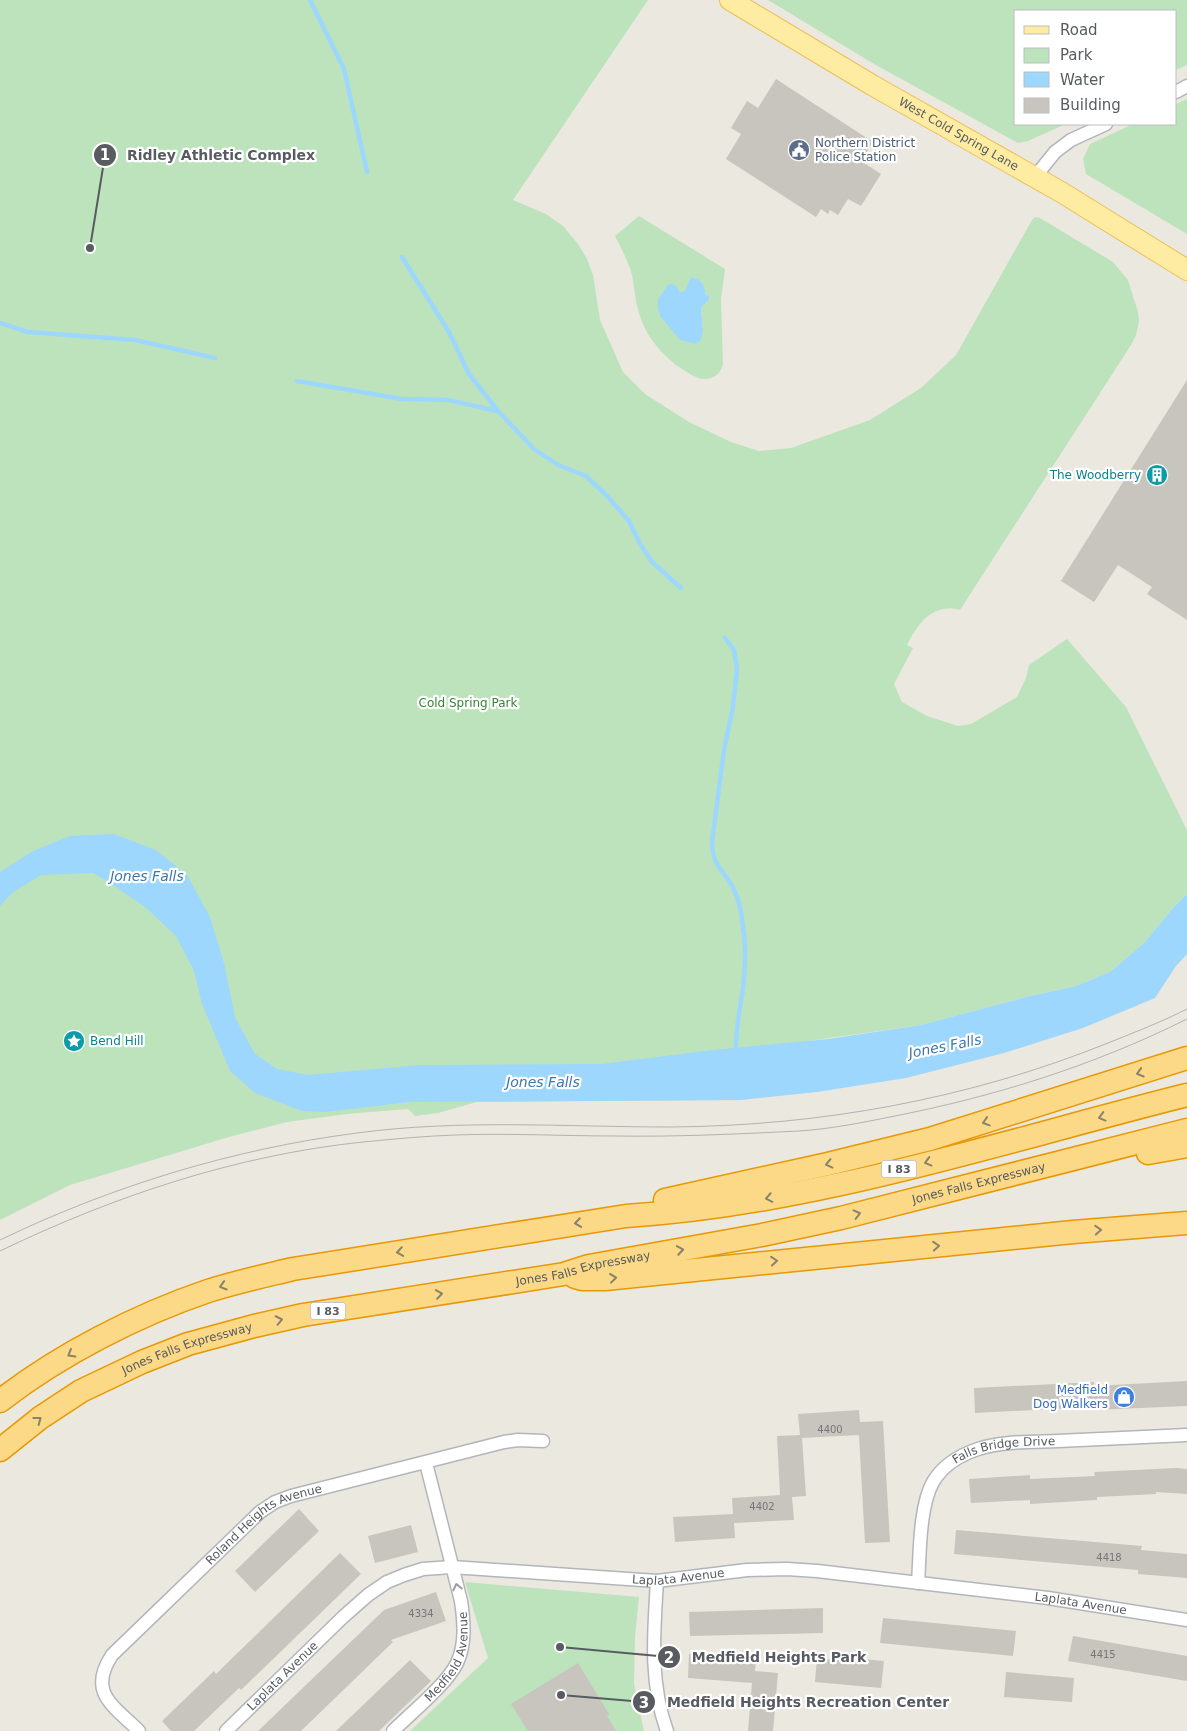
<svg xmlns="http://www.w3.org/2000/svg" width="1187" height="1731" font-family="'DejaVu Sans',sans-serif">
<style>
.green{fill:#bde3bc;fill-rule:evenodd}
.water{fill:#9dd7fd}
.lines{fill:none;stroke-linecap:round;stroke-linejoin:round}
.stream{stroke:#9dd7fd;stroke-width:4.5}
.building{fill:#c8c5bf}
.street-casing{stroke:#b2b6ba;stroke-width:15}
.primary-casing{stroke:#eebe55;stroke-width:22}
.highway-casing{stroke:#e79804;stroke-width:25}
.street{stroke:#fff;stroke-width:12}
.primary{stroke:#feeca2;stroke-width:20}
.highway{stroke:#fbd987;stroke-width:22}
.tram{stroke:#b1b2b2;stroke-width:1}
.oneway{stroke:#89826c}
.oneway2{stroke:#9b9da0}
.labels{text-anchor:middle;stroke-width:4.5;stroke-linejoin:round;paint-order:stroke}
.number-label{font-size:10px;fill:#747678}
.shield{fill:#fff;stroke:#8a8d90;stroke-width:1}
.shield-label{font-size:11px;font-weight:bold;fill:#585c60}
.street-label{font-size:12px;fill:#585c60;stroke:#fff}
.service-label{font-size:12px;fill:#4e5e75;stroke:#fff;text-anchor:start}
.culture-label{font-size:12px;fill:#0d838f;stroke:#fff;text-anchor:end}
.park-label{font-size:12px;fill:#358336;stroke:#fff}
.shop-label{font-size:12px;fill:#366cbe;stroke:#fff;text-anchor:end}
.water-label{font-size:14px;font-style:italic;fill:#3c78ae;stroke:#fff}
.leader{fill:none;stroke:#585c60;stroke-width:2}
.callout-dot{fill:#585c60;stroke:#fff;stroke-width:2}
.mark-label{font-size:15px;text-anchor:middle;font-weight:bold;fill:#fff}
.callout-label{font-size:14px;text-anchor:middle;font-weight:bold;fill:#585c60;stroke:#fff;stroke-width:4.5;stroke-linejoin:round;paint-order:stroke}
</style>
<rect width="100%" height="100%" fill="#ebe8df"/>
<!-- green -->
<g class="green">
<path d="M 0,0 L 648,0 L 513,200 L 546,214 L 563,226 L 578,244 L 587,259 L 593,275 L 600,320 L 623,372 L 645,394 L 689,422 L 731,442 L 759,451 L 791,448 L 870,420 L 921,388 L 956,355 L 1032,220 L 1035,217 L 1040,218 L 1113,262 L 1128,280 L 1138,312 L 1139,322 L 1136,335 L 1131,345 L 960,610 C 933,603 918,623 907,645 L 913,648 L 894,684 L 902,702 L 927,716 L 958,726 L 971,724 L 1017,697 L 1026,678 L 1029,665 L 1067,639 L 1126,707 L 1187,830 L 1187,894 L 1173,908 L 1145,942 L 1110,972 L 1076,986 L 1026,997 L 921,1025 L 794,1043 L 741,1100 L 477,1102 L 438,1113 L 415,1116 L 408,1109 L 347,1114 L 287,1122 L 229,1137 L 70,1185 L 0,1220 Z"/>
<polygon points="768,0 1187,0 1187,65 1176,70 1176,11 1016,11 1016,124 1066,124 1028,141 1018,143 874,64"/>
<polygon points="1187,99 1187,234 1086,174 1083,159 1090,144 1133,124 1176,124 1176,104"/>
<path d="M 639,216 L 725,269 L 721,299 L 723,365 C 720,374 713,380 703,379 C 694,378 684,370 676,365 C 656,349 642,330 637,305 C 634,293 634,280 630,268 C 626,257 620,246 615,236 ZM 692,277 L 696,278 L 705,291 L 709,300 L 701,308 L 703,330 L 675,286 L 680,292 L 686,291 Z"/>
<polygon points="465,1582 639,1597 635,1636 634,1684 644,1731 410,1731 488,1658"/>
</g>
<!-- water -->
<g class="water">
<path d="M 691,277 C 700,278 705,286 706,295 L 709,296 L 709,300 L 701,308 L 703,330 L 701,340 L 696,344 L 680,340 L 660,316 L 658,308 L 658,299 L 669,284 L 675,285 L 680,292 L 685,291 Z"/>
<polygon points="114,834 156,850 187,875 210,917 224,963 235,1017 255,1054 277,1069 308,1075 420,1065 602,1064 713,1050 828,1039 921,1025 1026,997 1076,986 1110,972 1145,942 1173,908 1187,894 1187,954 1176,966 1155,998 1083,1028 1004,1053 906,1078 817,1092 741,1100 410,1102 325,1112 302,1111 255,1093 230,1071 202,1004 194,971 176,936 145,907 107,881 93,873 41,875 12,893 0,906 0,872 33,851 70,836"/>
</g>
<g class="lines">
<!-- stream -->
<g class="stream">
<polyline points="310,0 344,69 367,172"/>
<polyline points="402,257 449,332 469,374 498,411 534,449 558,465 586,476 608,497 629,521 640,544 652,562 681,588"/>
<polyline points="0,323 28,332 135,340 215,358"/>
<polyline points="297,381 402,399 448,400 497,411"/>
<path d="M 725,638 L 734,650 L 737,669 L 733,707 L 724,750 L 712,842 C 713,870 724,868 734,890 C 738,898 741,910 742,919 C 746,942 746,965 743,988 C 740,1010 735,1030 736,1053"/>
</g>
</g>
<!-- building -->
<g class="building">
<polygon points="776,79 873,142 861,161 881,174 861,206 848,199 838,215 830,210 828,214 821,209 816,217 726,159 741,134 731,128 747,101 758,108"/>
<polygon points="1187,380 1187,620 1147,594 1152,587 1118,565 1094,602 1061,581"/>
<polygon points="1187,1381 1187,1406 1094,1410 1094,1407 975,1413 974,1388 1094,1382 1094,1386"/>
<polygon points="859,1410 860,1422 883,1421 890,1542 865,1543 859,1435 802,1438 806,1496 792,1497 794,1520 734,1523 735,1538 675,1542 673,1517 733,1514 732,1498 780,1495 777,1436 800,1435 798,1414"/>
<polygon points="1176,1468 1187,1469 1187,1494 1156,1492 1156,1494 1097,1497 1097,1500 1030,1504 1030,1500 971,1503 969,1479 1030,1475 1030,1479 1095,1476 1094,1472"/>
<polygon points="299,1509 319,1531 255,1592 235,1571"/>
<polygon points="411,1525 418,1552 375,1563 368,1536"/>
<polygon points="956,1530 1142,1546 1141,1550 1187,1554 1187,1578 1138,1574 1138,1570 954,1554"/>
<polygon points="340,1553 361,1574 241,1690 239,1688 194,1731 171,1731 162,1721 214,1671 216,1674"/>
<polygon points="436,1592 446,1621 391,1640 393,1642 301,1731 258,1731 384,1610"/>
<polygon points="823,1608 823,1633 690,1636 689,1612"/>
<polygon points="883,1618 1016,1631 1013,1656 880,1643"/>
<polygon points="1073,1636 1187,1656 1187,1681 1068,1661"/>
<polygon points="689,1654 756,1659 755,1671 778,1673 773,1731 748,1731 752,1683 688,1678"/>
<polygon points="817,1658 851,1661 851,1658 884,1661 881,1688 815,1682"/>
<polygon points="410,1660 431,1681 379,1731 336,1731"/>
<polygon points="578,1663 609,1714 607,1716 616,1731 528,1731 511,1704"/>
<polygon points="1006,1672 1074,1678 1072,1702 1004,1697"/>
</g>
<g class="lines">
<!-- street casing -->
<g class="street-casing">
<g id="street">
<polyline points="1176,92 1187,86"/>
<polyline points="1035,177 1055,152 1071,140 1106,124"/>
<path d="M 657,1581 C 654,1631 649,1682 667,1731"/>
<path id="s1" d="M 918,1583 C 920,1555 919,1507 933,1482 C 943,1465 960,1455 978,1449 C 1002,1441 1033,1442 1058,1441 C 1101,1439 1144,1437 1187,1435"/>
<path id="s2" d="M 139,1731 C 114,1706 87,1693 112,1655 L 260,1512 L 275,1502 L 291,1496 L 504,1442 L 518,1440 L 543,1441"/>
<path id="s3" d="M 226,1731 L 343,1617 L 368,1595 L 387,1582 L 404,1575 L 423,1569 L 452,1567 L 657,1581 L 747,1570 L 787,1569 L 817,1571 L 1048,1598 L 1187,1620"/>
<path id="s4" d="M 393,1731 C 411,1713 447,1684 457,1663 C 466,1644 464,1621 461,1601 L 426,1463"/>
</g>
</g>
<!-- primary casing -->
<g class="primary-casing">
<g id="primary">
<path id="s5" d="M 730,0 L 872,85 L 1061,192 L 1187,270"/>
</g>
</g>
<!-- highway casing -->
<g class="highway-casing">
<g id="highway">
<polyline points="1148,1153 1187,1146"/>
<polyline points="665,1200 828,1164 930,1139 1187,1058"/>
<polyline points="575,1277 582,1279 605,1279 1073,1232 1187,1223"/>
<path d="M 0,1401 C 59,1355 137,1315 208,1291 C 236,1282 264,1276 293,1269 L 626,1216 C 816,1204 1003,1141 1187,1095"/>
<path id="s6" d="M 0,1450 L 40,1418 L 81,1391 L 142,1362 L 188,1344 L 254,1326 L 303,1315 L 564,1274 L 589,1266 L 762,1235 L 841,1218 L 1187,1130"/>
</g>
</g>
<!-- street -->
<use href="#street" class="street"/>
<!-- primary -->
<use href="#primary" class="primary"/>
<!-- highway -->
<use href="#highway" class="highway"/>
<!-- tram -->
<g class="tram">
<path d="M 0,1240 C 112,1186 233,1149 357,1133 C 461,1119 566,1127 670,1127 C 820,1126 969,1099 1108,1043 C 1135,1032 1162,1022 1187,1009"/>
<path d="M 0,1251 C 114,1196 237,1155 363,1142 C 394,1139 425,1136 455,1135 C 508,1133 562,1136 615,1136 C 676,1137 738,1134 799,1131 C 830,1129 860,1123 890,1117 C 993,1097 1093,1066 1187,1019"/>
</g>
</g>
<!-- one-way arrows -->
<defs><path id="oneway-chevron" d="M-2-3.5L2.5 0L-2 3.5" fill="none" stroke-width="1.6" stroke-linecap="round" stroke-linejoin="round" transform="scale(1.25)"/></defs>
<g class="oneway">
<use href="#oneway-chevron" transform="translate(1140 1073) rotate(163)"/>
<use href="#oneway-chevron" transform="translate(1102 1117) rotate(165)"/>
<use href="#oneway-chevron" transform="translate(986 1122) rotate(162)"/>
<use href="#oneway-chevron" transform="translate(928 1162) rotate(165)"/>
<use href="#oneway-chevron" transform="translate(829 1164) rotate(167)"/>
<use href="#oneway-chevron" transform="translate(769 1198) rotate(169)"/>
<use href="#oneway-chevron" transform="translate(857 1214) rotate(-14)"/>
<use href="#oneway-chevron" transform="translate(578 1223) rotate(171)"/>
<use href="#oneway-chevron" transform="translate(1098 1230) rotate(-4)"/>
<use href="#oneway-chevron" transform="translate(936 1246) rotate(-5)"/>
<use href="#oneway-chevron" transform="translate(680 1250) rotate(-10)"/>
<use href="#oneway-chevron" transform="translate(400 1252) rotate(171)"/>
<use href="#oneway-chevron" transform="translate(774 1261) rotate(-5)"/>
<use href="#oneway-chevron" transform="translate(613 1278) rotate(-6)"/>
<use href="#oneway-chevron" transform="translate(223 1286) rotate(163)"/>
<use href="#oneway-chevron" transform="translate(439 1294) rotate(-9)"/>
<use href="#oneway-chevron" transform="translate(279 1320) rotate(-12)"/>
<use href="#oneway-chevron" transform="translate(71 1354) rotate(150)"/>
<use href="#oneway-chevron" transform="translate(38 1420) rotate(-37)"/>
</g>
<use class="oneway2" href="#oneway-chevron" transform="translate(457 1587) rotate(-103)"/>
<!-- icons -->
<defs>
<g id="civic-disc" transform="scale(1.125)"><circle r="9.5" fill="#5c6f8a" stroke="#fff"/><path d="M-.6-6.5H3V-4.5H.6V-3L4-1V1h2V6H-6V1h2V-1L-.6-3ZM-1.2 2.5V6h2.4V2.5Z" fill="#fff"/></g>
<g id="building-disc" transform="scale(1.125)"><circle r="9.5" fill="#0f9aa8" stroke="#fff"/><path d="M-4-6H4V6H1V3H-1V6H-4ZM-2.5-4.3h1.7v1.8h-1.7ZM.8-4.3h1.7v1.8H.8ZM-2.5-1h1.7V.8h-1.7ZM.8-1h1.7V.8H.8Z" fill="#fff"/></g>
<g id="sight-disc" transform="scale(1.125)"><circle r="9.5" fill="#0f9aa8" stroke="#fff"/><path d="M0-6L1.8-2.2L6-1.7L2.9 1.2L3.7 5.4L0 3.3L-3.7 5.4L-2.9 1.2L-6-1.7L-1.8-2.2Z" fill="#fff"/></g>
<g id="shop-disc" transform="scale(1.125)"><circle r="9.5" fill="#3f7fe0" stroke="#fff"/><path d="M-5-2.5h2.3a2.7 3.5 0 0 1 5.4 0H5L5.5 6h-11ZM-1.5-2.5h3a1.5 2.3 0 0 0-3 0Z" fill="#fff"/></g>
</defs>
<g fill-rule="evenodd">
<use href="#civic-disc" x="799" y="150"/>
<use href="#building-disc" x="1157" y="475"/>
<use href="#sight-disc" x="74" y="1041"/>
<use href="#shop-disc" x="1124" y="1397"/>
</g>
<g class="labels">
<!-- number labels -->
<g class="number-label">
<text x="830" y="1433">4400</text>
<text x="762" y="1510">4402</text>
<text x="1109" y="1561">4418</text>
<text x="421" y="1617">4334</text>
<text x="1103" y="1658">4415</text>
</g>
<!-- shield labels -->
<g class="shield">
<rect x="881.5" y="1160.5" width="35" height="17" rx="4"/>
<rect x="310.5" y="1302.5" width="35" height="17" rx="4"/>
</g>
<g class="shield-label">
<text x="899" y="1173">I 83</text>
<text x="328" y="1315">I 83</text>
</g>
<!-- street labels -->
<g class="street-label">
<text dy="4" stroke="none"><textPath href="#s5" startOffset="265">West Cold Spring Lane</textPath></text>
<text dy="4" stroke="none"><textPath href="#s6" startOffset="1025">Jones Falls Expressway</textPath></text>
<text dy="4" stroke="none"><textPath href="#s6" startOffset="620">Jones Falls Expressway</textPath></text>
<text dy="4" stroke="none"><textPath href="#s6" startOffset="215">Jones Falls Expressway</textPath></text>
<text dy="4" stroke="none"><textPath href="#s1" startOffset="185">Falls Bridge Drive</textPath></text>
<text dy="4" stroke="none"><textPath href="#s2" startOffset="295">Roland Heights Avenue</textPath></text>
<text dy="4" stroke="none"><textPath href="#s3" startOffset="514">Laplata Avenue</textPath></text>
<text dy="4" stroke="none"><textPath href="#s3" startOffset="919">Laplata Avenue</textPath></text>
<text dy="4" stroke="none"><textPath href="#s4" startOffset="96">Medfield Avenue</textPath></text>
<text dy="4" stroke="none"><textPath href="#s3" startOffset="79">Laplata Avenue</textPath></text>
</g>
<!-- service labels -->
<g class="service-label">
<text x="815" y="147">Northern District<tspan x="815" dy="14">Police Station</tspan></text>
</g>
<!-- culture labels -->
<g class="culture-label">
<text x="1141" y="479">The Woodberry</text>
<text x="90" y="1045" text-anchor="start">Bend Hill</text>
</g>
<!-- park labels -->
<g class="park-label">
<text x="468" y="707">Cold Spring Park</text>
</g>
<!-- shop labels -->
<g class="shop-label">
<text x="1108" y="1394">Medfield<tspan x="1108" dy="14">Dog Walkers</tspan></text>
</g>
<!-- water labels -->
<g class="water-label">
<text x="147" y="881">Jones Falls</text>
<text transform="translate(945 1046) rotate(-11)" y="5">Jones Falls</text>
<text x="543" y="1087">Jones Falls</text>
</g>
</g>
<!-- callouts -->
<path class="leader" d="M90 248L105 155M560 1647L669 1657M561 1695L644 1702"/>
<g class="callout-dot">
<circle cx="90" cy="248" r="5"/>
<circle cx="560" cy="1647" r="5"/>
<circle cx="561" cy="1695" r="5"/>
<circle cx="105" cy="155" r="12"/>
<circle cx="669" cy="1657" r="12"/>
<circle cx="644" cy="1702" r="12"/>
</g>
<g class="mark-label">
<text x="105" y="160">1</text>
<text x="669" y="1663">2</text>
<text x="644" y="1708">3</text>
</g>
<g class="callout-label">
<text x="221" y="160">Ridley Athletic Complex</text>
<text x="779" y="1662">Medfield Heights Park</text>
<text x="808" y="1707">Medfield Heights Recreation Center</text>
</g>
<!-- legend -->
<rect x="1014" y="10" width="162" height="115" fill="#ffffff" stroke="#bcbebf"/>
<rect x="1024" y="26" width="25" height="8" fill="#feeca2" stroke="#bcbebf"/>
<text x="1060" y="35" font-size="15" fill="#585c60">Road</text>
<rect x="1024" y="48" width="25" height="15" fill="#bde3bc" stroke="#bcbebf"/>
<text x="1060" y="60" font-size="15" fill="#585c60">Park</text>
<rect x="1024" y="72" width="25" height="15" fill="#9dd7fd" stroke="#bcbebf"/>
<text x="1060" y="85" font-size="15" fill="#585c60">Water</text>
<rect x="1024" y="98" width="25" height="15" fill="#c8c5bf" stroke="#bcbebf"/>
<text x="1060" y="110" font-size="15" fill="#585c60">Building</text>
</svg>
